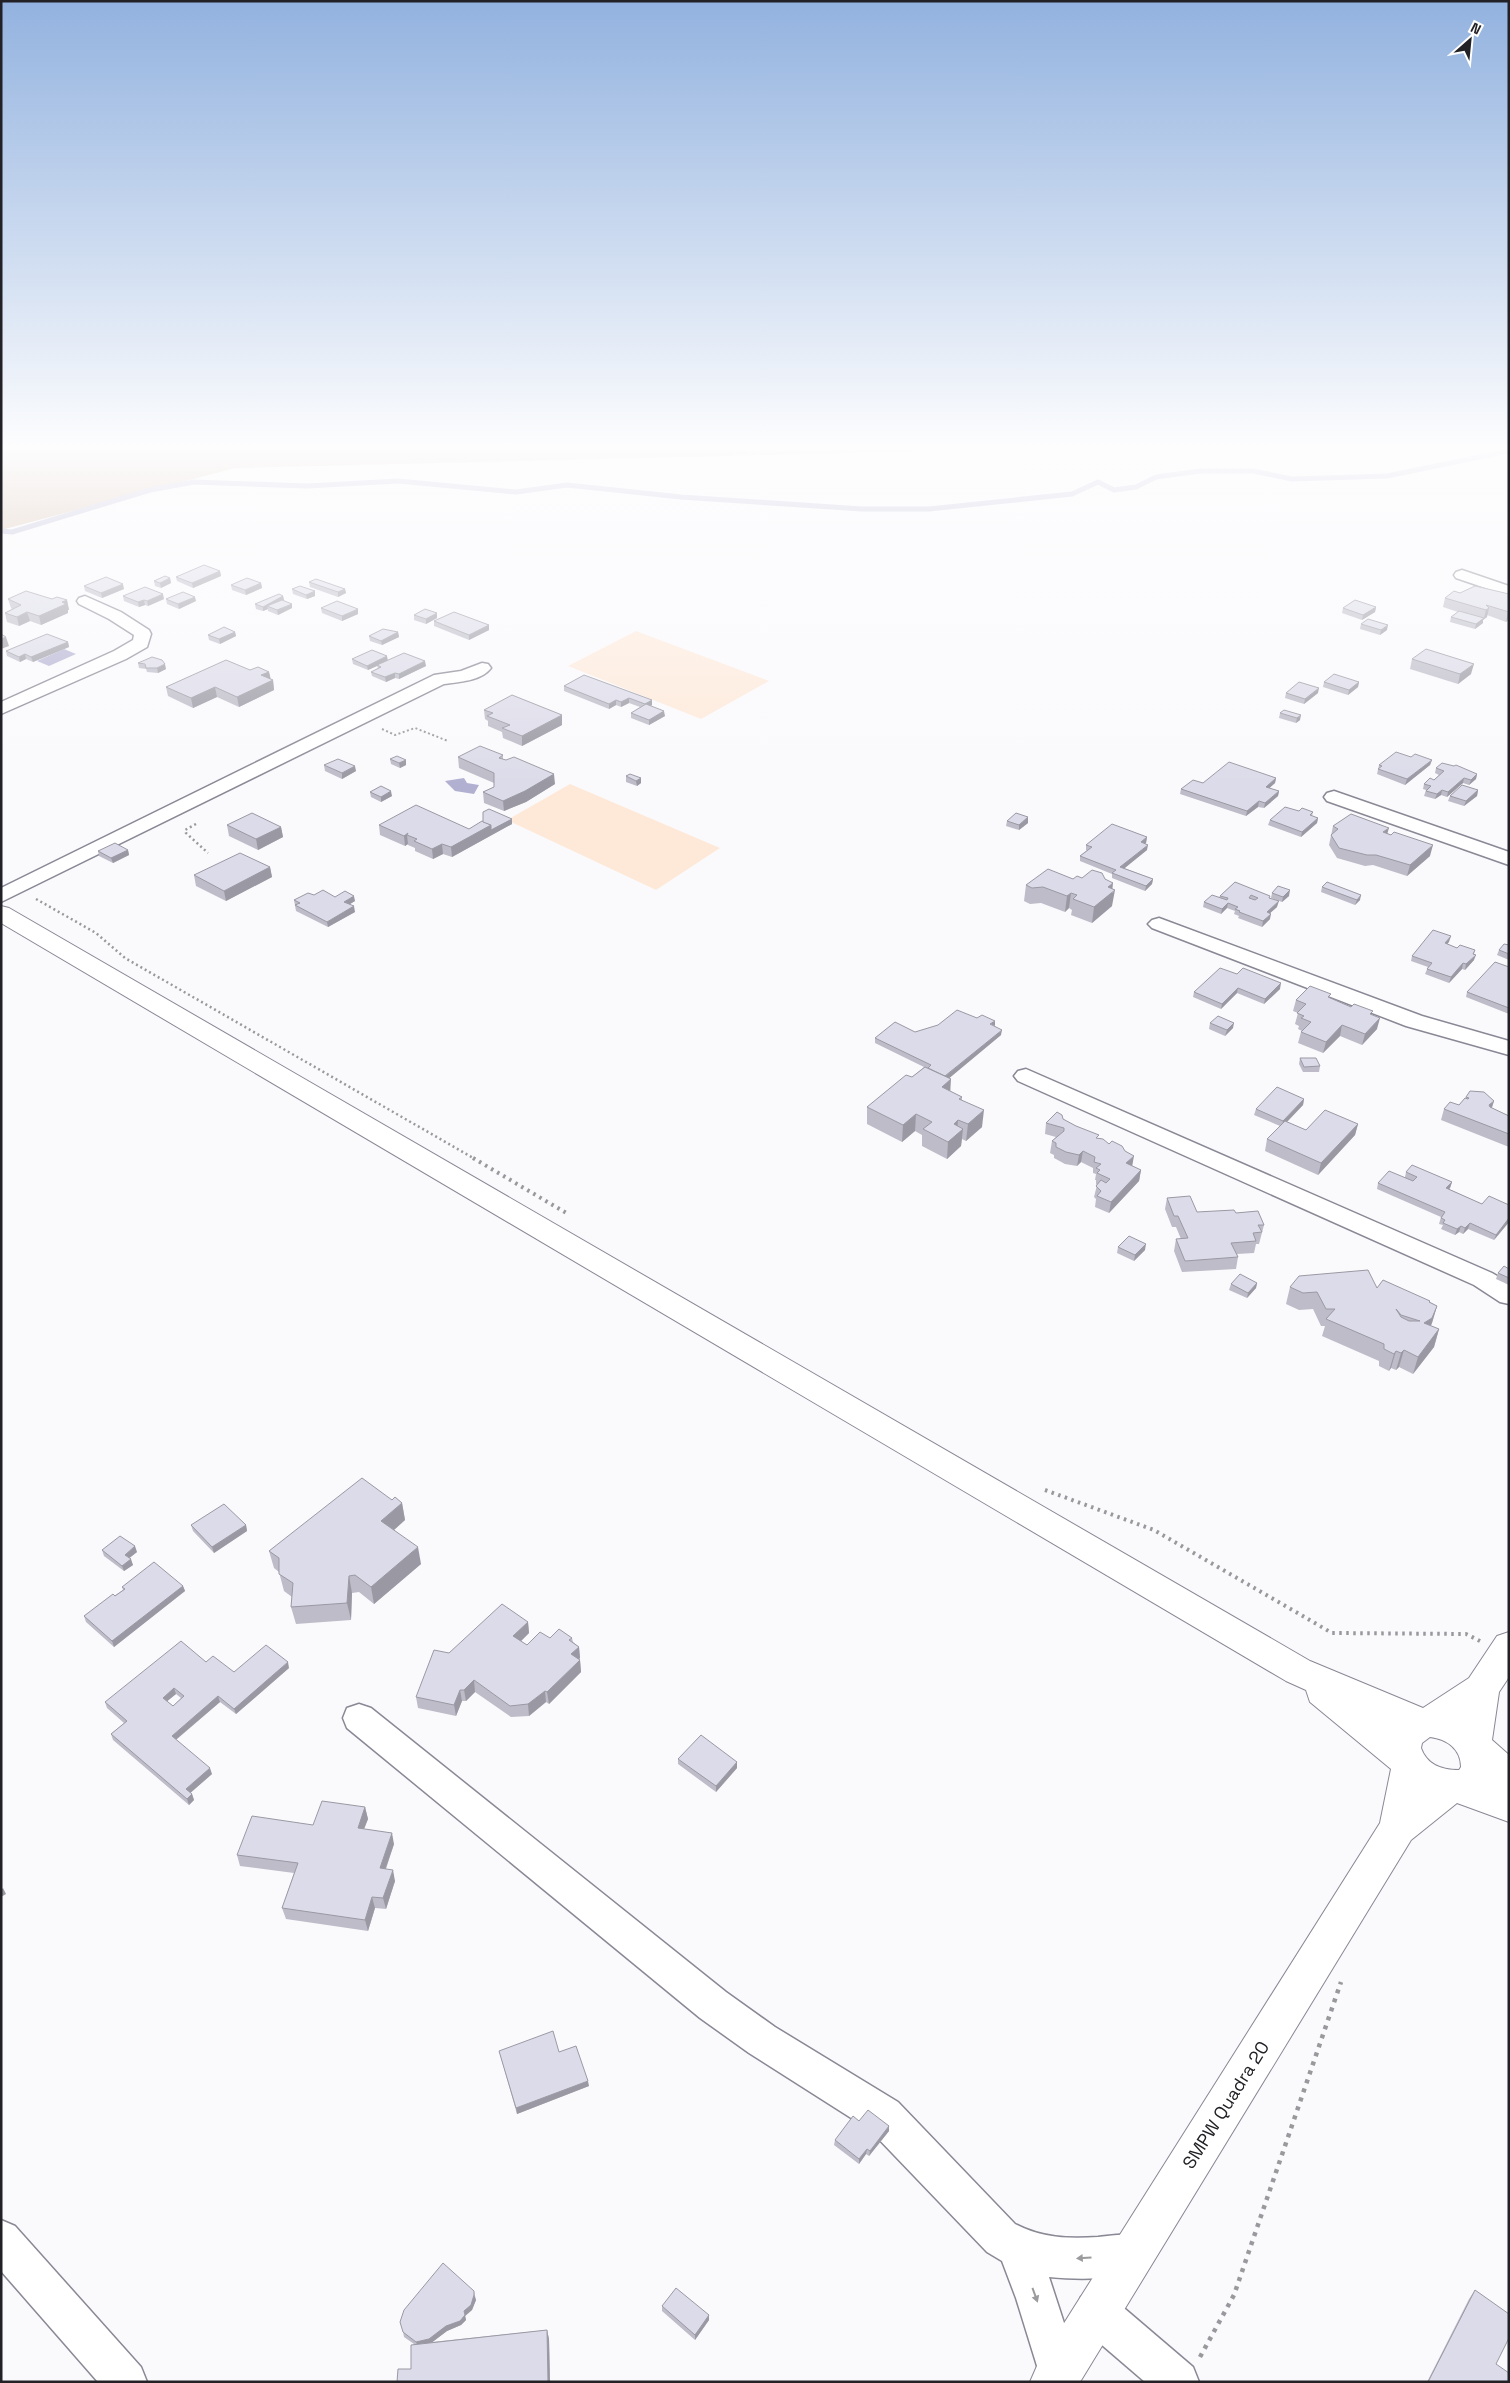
<svg xmlns="http://www.w3.org/2000/svg" width="1510" height="2383" font-family="'Space Grotesk',sans-serif">
<style>
.green{fill:#fee9d9}
.forest{fill:#d2b49d}
.water{fill:#b2b0d1}
.lines{fill:none;stroke-linecap:round;stroke-linejoin:round}
.stream{stroke:#b2b0d1;stroke-width:5}
.minor-casing{stroke:#898895;stroke-width:3}
.tertiary-casing{stroke:#898895;stroke-width:2}
.path-far3{stroke:#99999d;stroke-width:2;stroke-dasharray:2 2.5;stroke-linecap:butt}
.path-far2{stroke:#99999d;stroke-width:2.5;stroke-dasharray:2 3;stroke-linecap:butt}
.path-far1{stroke:#99999d;stroke-width:4;stroke-dasharray:2.5 4.5;stroke-linecap:butt}
.path{stroke:#99999d;stroke-width:4.5;stroke-dasharray:4 5.5;stroke-linecap:butt}
.minor{fill:#fff;fill-rule:evenodd}
.tertiary{fill:#fff;fill-rule:evenodd}
.wall{fill:#bdbcc8;fill-rule:evenodd}
.shaded-wall{fill:#9a99a3}
.building{fill:#dcdbe9;stroke:#9a99a3;fill-rule:evenodd}
.oneway{fill:#9b9b9d}
.labels{text-anchor:middle;stroke-width:5;stroke-linejoin:round;paint-order:stroke}
.near-street-label{font-size:18px;fill:#212126;stroke:#fff}
</style>
<rect width="100%" height="100%" fill="#fafafd"/>
<!-- green -->
<g class="green">
<polygon points="636,631 769,681 701,719 568,666"/>
<polygon points="570,784 720,848 656,890 507,820"/>
</g>
<!-- forest -->
<polygon class="forest" points="1,450 964,450 235,468 1,530"/>
<!-- water -->
<g class="water">
<polygon points="64,649 76,654 49,666 37,661"/>
<polygon points="464,778 467,783 479,785 474,794 455,791 445,781"/>
</g>
<g class="lines">
<!-- stream -->
<polyline class="stream" points="1,531 12,532 150,490 194,482 307,486 398,481 516,492 567,485 681,497 862,509 929,509 1072,494 1098,482 1114,490 1136,487 1156,477 1200,471 1253,471 1292,479 1387,476 1509,451"/>
<!-- minor casing -->
<g class="minor-casing">
<g id="minor">
<polygon points="1462,570 1509,586 1509,596 1456,578 1454,575 1456,572"/>
<polygon points="85,596 121,612 149,630 151,634 147,647 126,659 1,714 1,702 114,651 133,640 134,635 109,619 79,604 77,601 79,598"/>
<path d="M 482,663 L 488,664 L 491,668 C 481,681 459,682 444,684 L 1,902 L 1,888 L 434,675 L 461,671 Z"/>
<polygon points="1334,791 1509,852 1509,865 1327,801 1324,797 1327,793"/>
<polygon points="1159,918 1422,1016 1509,1041 1509,1055 1406,1026 1152,928 1148,924 1152,920"/>
<polygon points="1026,1069 1492,1273 1509,1283 1509,1304 1500,1302 1474,1285 1018,1081 1014,1076 1018,1071"/>
<path d="M 359,1704 L 371,1708 L 726,1992 L 775,2027 L 898,2102 L 1015,2224 C 1042,2238 1068,2239 1098,2237 C 1118,2235 1128,2232 1147,2240 L 1153,2254 L 1147,2268 C 1118,2280 1081,2280 1049,2277 L 1080,2372 L 1076,2382 L 1042,2382 L 1016,2298 L 1002,2261 L 987,2252 L 870,2130 L 749,2053 L 700,2018 L 347,1728 L 343,1718 L 347,1708 Z"/>
<polygon points="1,2220 15,2226 141,2367 147,2382 98,2382 1,2271"/>
<polygon points="1096,2291 1111,2297 1193,2367 1199,2382 1145,2382 1081,2327 1075,2312 1081,2297"/>
</g>
</g>
<!-- tertiary casing -->
<g class="tertiary-casing">
<path id="tertiary" d="M 1,906 L 9,908 L 1310,1661 L 1423,1708 L 1469,1678 L 1497,1636 L 1509,1632 L 1509,1677 L 1499,1692 L 1492,1740 L 1509,1755 L 1509,1822 L 1457,1803 L 1411,1840 L 1080,2382 L 1030,2382 L 1037,2366 L 1380,1823 L 1391,1769 L 1310,1702 L 1306,1690 L 1286,1681 L 1,923 ZM 1430,1737 C 1447,1739 1461,1749 1461,1767 L 1459,1770 C 1442,1770 1427,1765 1421,1748 L 1422,1743 Z"/>
</g>
<!-- path-far3 -->
<polyline class="path-far3" points="382,729 395,735 415,728 448,741"/>
<!-- path-far2 -->
<g class="path-far2">
<polyline points="196,824 185,830 186,833 208,853"/>
<polyline points="36,899 96,933 125,958 475,1159"/>
</g>
<!-- path-far1 -->
<g class="path-far1">
<polyline points="473,1158 568,1214"/>
<polyline points="1045,1490 1154,1530 1332,1633 1466,1634 1480,1641"/>
</g>
<!-- path -->
<polyline class="path" points="1200,2357 1234,2295 1341,1982"/>
<!-- minor -->
<use href="#minor" class="minor"/>
<!-- tertiary -->
<use href="#tertiary" class="tertiary"/>
</g>
<!-- wall -->
<g class="wall">
<polygon points="220,571 221,576 193,588 177,581 176,577"/>
<polygon points="170,578 171,583 161,588 155,586 154,581"/>
<polygon points="309,582 345,589 346,593 338,597 310,587"/>
<polygon points="261,583 262,588 246,595 232,590 231,585"/>
<polygon points="84,586 124,589 102,598 85,591"/>
<polygon points="292,589 315,596 307,599 293,594"/>
<polygon points="1460,593 1509,594 1509,619 1506,622 1487,615 1487,617 1483,620 1483,623 1475,629 1450,622 1451,617 1458,612 1443,607 1445,598"/>
<polygon points="123,596 164,599 148,606 145,605 139,607 124,601"/>
<polygon points="283,596 284,600 292,608 278,615 268,611 268,609 263,611 256,609 255,604"/>
<polygon points="8,599 52,599 67,600 69,610 68,610 68,613 41,625 30,621 19,626 7,622 5,613 12,609 11,608"/>
<polygon points="166,599 196,601 179,609 167,604"/>
<polygon points="1376,607 1375,612 1362,620 1342,613 1343,608"/>
<polygon points="321,608 358,609 358,614 342,621 322,613"/>
<polygon points="437,613 437,618 426,624 414,620 414,615"/>
<polygon points="434,621 489,625 489,630 469,640 434,626"/>
<polygon points="1361,624 1387,630 1380,635 1360,629"/>
<polygon points="235,632 236,636 220,644 209,640 208,635"/>
<polygon points="398,632 399,637 382,645 370,641 369,636"/>
<polygon points="68,642 69,647 33,662 26,659 20,662 7,656 6,651"/>
<polygon points="352,659 388,660 426,666 399,679 395,678 386,682 372,676 371,672 378,668 377,666 368,670 353,664"/>
<polygon points="1412,659 1471,674 1458,684 1410,669"/>
<polygon points="138,663 166,669 158,673 147,672 146,669 139,668"/>
<polygon points="250,670 269,672 271,680 273,680 274,690 239,707 217,697 193,708 168,696 166,687"/>
<polygon points="584,675 652,705 651,706 665,716 649,725 631,718 631,713 640,707 629,703 621,707 616,705 609,709 564,691 564,686"/>
<polygon points="1324,682 1359,682 1358,687 1348,695 1323,687"/>
<polygon points="1286,693 1318,693 1304,704 1285,698"/>
<polygon points="484,710 562,725 522,746 503,738 502,732 488,726 488,721 485,719"/>
<polygon points="1284,710 1300,720 1296,723 1279,718 1280,713"/>
<polygon points="503,755 503,759 555,784 526,802 504,811 484,803 483,792 494,787 494,783 459,768 458,757"/>
<polygon points="1411,757 1432,760 1430,765 1405,785 1377,774 1379,765"/>
<polygon points="390,759 406,760 406,765 400,768 391,764"/>
<polygon points="324,765 356,771 342,779 325,771"/>
<polygon points="1436,768 1477,774 1476,779 1469,785 1463,783 1447,797 1441,795 1435,799 1424,796 1426,790 1423,789 1424,784 1434,780 1439,775 1435,773"/>
<polygon points="626,776 641,778 641,783 637,786 626,782"/>
<polygon points="1276,778 1275,783 1269,788 1279,791 1278,796 1264,808 1258,807 1246,816 1180,794 1181,789 1203,783"/>
<polygon points="1478,790 1477,796 1464,806 1448,801 1450,796"/>
<polygon points="370,792 392,796 381,802 371,797"/>
<polygon points="1299,811 1313,812 1312,816 1318,818 1317,823 1301,837 1268,825 1270,820"/>
<polygon points="1028,817 1028,823 1019,830 1006,826 1007,821"/>
<polygon points="512,819 512,824 452,857 443,854 433,859 415,851 415,848 408,845 408,844 405,846 380,835 379,825 469,829"/>
<polygon points="227,825 281,827 283,837 258,850 229,836"/>
<polygon points="1333,826 1387,833 1430,856 1407,876 1373,865 1365,866 1337,858 1329,845"/>
<polygon points="1147,837 1146,843 1145,844 1147,850 1124,868 1153,879 1152,884 1145,891 1112,878 1112,874 1080,861 1080,856 1087,850 1086,850 1086,845"/>
<polygon points="128,850 129,855 113,863 99,856 98,851"/>
<polygon points="270,867 272,877 226,901 196,886 194,875"/>
<polygon points="1073,879 1105,879 1112,889 1112,906 1092,923 1071,915 1072,910 1069,908 1065,912 1041,903 1030,904 1024,901 1026,885"/>
<polygon points="1235,882 1270,898 1277,907 1270,913 1270,919 1262,927 1238,918 1239,916 1234,914 1235,911 1227,908 1221,914 1203,907 1204,902 1219,897 1220,896"/>
<polygon points="1322,887 1360,900 1355,905 1321,892"/>
<polygon points="1272,893 1289,896 1282,902 1271,898"/>
<polygon points="314,895 335,897 355,901 350,904 355,912 328,927 296,911 294,900"/>
<polygon points="1449,942 1447,944 1457,948 1475,950 1474,954 1474,960 1465,970 1462,969 1449,983 1425,974 1428,967 1411,961 1412,956"/>
<polygon points="1509,945 1509,960 1497,955 1499,950"/>
<polygon points="1509,967 1509,1014 1466,997 1467,992"/>
<polygon points="1237,974 1280,989 1264,1004 1237,993 1221,1009 1193,997 1194,992"/>
<polygon points="1330,998 1372,1015 1377,1029 1362,1045 1340,1036 1323,1053 1298,1043 1301,1032 1302,1031 1298,1029 1299,1026 1295,1024 1298,1013 1293,1011 1296,1000"/>
<polygon points="1210,1023 1233,1028 1225,1036 1209,1029"/>
<polygon points="995,1026 1001,1035 949,1078 950,1091 962,1097 962,1100 982,1127 966,1141 962,1139 961,1146 947,1159 922,1146 922,1135 915,1131 902,1142 867,1124 867,1107 912,1077 924,1067 875,1043 875,1038 915,1032"/>
<polygon points="1300,1058 1320,1066 1319,1072 1303,1072 1299,1064"/>
<polygon points="1466,1097 1494,1101 1492,1108 1509,1116 1509,1147 1441,1120 1444,1109 1459,1105 1465,1098"/>
<polygon points="1304,1099 1303,1105 1287,1122 1306,1130 1358,1124 1355,1135 1318,1175 1265,1151 1267,1139 1280,1126 1254,1115 1256,1109"/>
<polygon points="1063,1119 1099,1139 1132,1166 1141,1170 1139,1181 1109,1213 1095,1207 1096,1199 1094,1197 1097,1185 1096,1184 1096,1180 1095,1180 1096,1174 1093,1173 1093,1168 1081,1162 1077,1166 1065,1164 1054,1158 1054,1155 1050,1153 1052,1141 1056,1137 1045,1134 1046,1123"/>
<polygon points="1406,1172 1452,1182 1450,1188 1449,1189 1482,1204 1509,1205 1509,1222 1494,1240 1468,1229 1463,1234 1459,1232 1455,1235 1441,1229 1443,1225 1439,1224 1441,1217 1377,1189 1378,1183 1405,1177"/>
<polygon points="1167,1198 1197,1212 1236,1213 1264,1225 1259,1244 1256,1244 1254,1253 1237,1254 1238,1257 1236,1269 1182,1272 1174,1251 1176,1239 1181,1239 1176,1227 1172,1227 1165,1209"/>
<polygon points="1118,1247 1145,1250 1134,1261 1117,1253"/>
<polygon points="1509,1269 1509,1285 1496,1279 1498,1273"/>
<polygon points="1257,1283 1256,1288 1247,1298 1229,1290 1231,1284"/>
<polygon points="1290,1287 1377,1288 1430,1301 1430,1302 1437,1306 1431,1326 1439,1329 1434,1347 1413,1374 1399,1367 1396,1370 1391,1368 1389,1371 1379,1366 1379,1361 1322,1336 1325,1326 1321,1326 1313,1309 1299,1310 1286,1304"/>
<polygon points="392,1500 402,1503 405,1520 394,1530 421,1564 374,1604 359,1592 352,1593 351,1620 296,1624 291,1607 292,1597 284,1591 279,1572 274,1568 269,1551"/>
<polygon points="191,1525 246,1525 247,1531 214,1553 193,1531"/>
<polygon points="102,1550 137,1552 129,1558 133,1565 124,1571 104,1556"/>
<polygon points="183,1586 185,1591 114,1647 86,1622 84,1616 123,1590 122,1587"/>
<polygon points="528,1622 529,1633 521,1641 527,1645 550,1638 572,1638 573,1642 579,1647 580,1658 579,1659 580,1660 581,1672 549,1704 546,1702 529,1716 511,1717 475,1692 466,1701 462,1701 456,1716 418,1708 416,1697 449,1653"/>
<path d="M 206,1662 L 234,1672 L 289,1668 L 236,1714 L 220,1702 L 176,1740 L 212,1774 L 190,1793 L 192,1794 L 194,1800 L 189,1805 L 113,1740 L 111,1734 L 124,1723 L 107,1708 L 105,1702 ZM 176,1694 L 181,1698 L 173,1706 L 167,1701 Z"/>
<polygon points="678,1759 737,1762 737,1768 716,1792 678,1764"/>
<polygon points="365,1807 368,1819 364,1829 394,1844 386,1869 395,1881 386,1909 375,1908 368,1931 286,1919 282,1908 294,1873 240,1866 237,1855 313,1825"/>
<polygon points="499,2051 559,2052 589,2086 517,2114"/>
<polygon points="859,2121 889,2126 889,2131 869,2156 866,2154 859,2164 834,2145 835,2140"/>
<polygon points="1475,2290 1496,2364 1509,2382 1427,2382 1469,2299"/>
<polygon points="474,2291 476,2300 472,2310 465,2316 466,2320 461,2325 447,2331 432,2342 547,2330 549,2339 550,2382 397,2382 411,2369 414,2344 404,2337 403,2332"/>
<polygon points="662,2306 709,2315 709,2320 695,2340 662,2311"/>
</g>
<!-- shaded-wall -->
<g class="shaded-wall">
<polygon points="220,571 221,576 193,588 192,583"/>
<polygon points="170,578 171,583 161,588 160,583"/>
<polygon points="261,583 262,588 246,595 245,590"/>
<polygon points="123,584 124,589 102,598 101,593"/>
<polygon points="345,589 346,593 338,597 338,592"/>
<polygon points="315,591 315,596 307,599 306,595"/>
<polygon points="163,594 164,599 148,606 147,601"/>
<polygon points="283,596 284,600 267,606 268,609 263,611 263,607"/>
<polygon points="195,597 196,601 179,609 178,604"/>
<polygon points="67,600 69,610 68,610 68,613 41,625 39,616 62,602"/>
<polygon points="144,600 145,605 139,607 138,602"/>
<polygon points="292,604 292,608 278,615 277,610"/>
<polygon points="1376,607 1375,612 1362,620 1363,615"/>
<polygon points="1489,608 1487,617 1483,620 1483,623 1475,629 1476,624 1484,618 1486,610"/>
<polygon points="358,609 358,614 342,621 342,616"/>
<polygon points="27,612 30,621 19,626 17,617"/>
<polygon points="1508,612 1509,619 1506,622"/>
<polygon points="437,613 437,618 426,624 426,619"/>
<polygon points="489,625 489,630 469,640 469,635"/>
<polygon points="1388,625 1387,630 1380,635 1381,630"/>
<polygon points="235,632 236,636 220,644 219,639"/>
<polygon points="398,632 399,637 382,645 381,641"/>
<polygon points="6,637 9,646 1,649 1,639"/>
<polygon points="68,642 69,647 33,662 31,657"/>
<polygon points="25,654 26,659 20,662 19,657"/>
<polygon points="387,656 388,661 368,670 367,666"/>
<polygon points="425,661 426,666 399,679 399,674"/>
<polygon points="165,664 166,669 158,673 157,668"/>
<polygon points="1474,664 1471,674 1458,684 1460,674"/>
<polygon points="269,672 271,681 273,680 274,690 239,707 237,697 261,675"/>
<polygon points="395,673 395,678 386,682 385,677"/>
<polygon points="1359,682 1358,687 1348,695 1349,690"/>
<polygon points="215,687 217,697 193,708 191,698"/>
<polygon points="1319,688 1318,693 1304,704 1305,699"/>
<polygon points="629,698 629,703 621,707 621,702"/>
<polygon points="616,700 616,705 609,709 609,704"/>
<polygon points="652,700 652,705 645,709 645,704"/>
<polygon points="664,711 665,716 649,725 649,720"/>
<polygon points="562,715 562,725 522,746 522,736"/>
<polygon points="1301,715 1300,720 1296,723 1297,718"/>
<polygon points="406,760 406,765 400,768 399,763"/>
<polygon points="1432,760 1430,765 1405,785 1407,779"/>
<polygon points="355,766 356,771 342,779 342,773"/>
<polygon points="554,774 555,784 526,802 504,811 503,801"/>
<polygon points="1477,774 1476,779 1469,785 1471,780"/>
<polygon points="641,778 641,783 637,786 636,781"/>
<polygon points="1276,778 1275,783 1265,792 1266,787"/>
<polygon points="1464,778 1463,783 1447,797 1448,792"/>
<polygon points="1442,790 1441,795 1435,799 1437,794"/>
<polygon points="1478,790 1477,796 1464,806 1466,801"/>
<polygon points="391,791 392,796 381,802 381,797"/>
<polygon points="1279,791 1278,796 1264,808 1265,803"/>
<polygon points="1259,801 1258,807 1246,816 1247,811"/>
<polygon points="1028,817 1028,823 1019,830 1019,825"/>
<polygon points="1318,818 1317,823 1301,837 1302,832"/>
<polygon points="512,819 512,824 452,857 451,847 491,825"/>
<polygon points="281,827 283,837 258,850 256,839"/>
<polygon points="1389,828 1386,838 1383,832"/>
<polygon points="408,833 407,835 408,844 405,846 404,836"/>
<polygon points="1147,837 1146,843 1140,847 1141,842"/>
<polygon points="442,844 443,854 433,859 432,849"/>
<polygon points="1148,845 1147,850 1120,872 1120,867"/>
<polygon points="1433,845 1430,856 1407,876 1410,865"/>
<polygon points="128,850 129,855 113,863 111,858"/>
<polygon points="270,867 272,877 226,901 224,891"/>
<polygon points="1153,879 1152,884 1145,891 1146,886"/>
<polygon points="1113,883 1112,893 1115,890 1112,906 1092,923 1094,907 1108,887"/>
<polygon points="1290,890 1289,896 1282,902 1283,897"/>
<polygon points="1071,893 1069,908 1065,912 1067,896"/>
<polygon points="1361,895 1360,900 1355,905 1357,900"/>
<polygon points="354,896 355,901 345,907 344,902"/>
<polygon points="1279,901 1277,907 1266,917 1267,912"/>
<polygon points="1228,903 1227,908 1221,914 1222,909"/>
<polygon points="354,906 355,912 328,927 327,922"/>
<polygon points="1271,914 1270,919 1262,927 1263,921"/>
<polygon points="1451,936 1449,942 1443,949 1445,943"/>
<polygon points="1476,955 1474,960 1465,970 1466,964"/>
<polygon points="1463,963 1462,969 1449,983 1451,977"/>
<polygon points="1281,983 1280,989 1264,1004 1265,999"/>
<polygon points="1238,988 1237,993 1221,1009 1222,1004"/>
<polygon points="1380,1018 1377,1029 1362,1045 1365,1034"/>
<polygon points="995,1021 995,1026 990,1024"/>
<polygon points="1234,1023 1233,1028 1225,1036 1227,1030"/>
<polygon points="1342,1025 1340,1036 1323,1053 1326,1042"/>
<polygon points="1002,1030 1001,1035 941,1085 942,1079"/>
<polygon points="951,1079 950,1096 942,1087"/>
<polygon points="1304,1099 1303,1105 1282,1127 1283,1121"/>
<polygon points="1494,1101 1490,1112 1489,1105"/>
<polygon points="984,1110 982,1127 966,1141 968,1124"/>
<polygon points="916,1114 915,1131 902,1142 903,1125"/>
<polygon points="958,1120 957,1134 963,1129 961,1146 947,1159 948,1142 954,1124"/>
<polygon points="1358,1124 1355,1135 1318,1175 1321,1163"/>
<polygon points="1083,1151 1081,1162 1077,1166 1079,1155"/>
<polygon points="1134,1156 1132,1167 1126,1163"/>
<polygon points="1141,1170 1139,1181 1109,1213 1111,1202"/>
<polygon points="1452,1182 1450,1188 1445,1194 1446,1188"/>
<polygon points="1509,1218 1509,1222 1494,1240 1496,1235"/>
<polygon points="1470,1223 1468,1229 1463,1234 1465,1228"/>
<polygon points="1461,1226 1459,1232 1455,1235 1457,1229"/>
<polygon points="1146,1244 1145,1250 1134,1261 1135,1255"/>
<polygon points="1257,1283 1256,1288 1247,1298 1248,1293"/>
<polygon points="1437,1306 1432,1323 1426,1335 1424,1323"/>
<polygon points="1439,1329 1434,1347 1413,1374 1418,1357"/>
<polygon points="1404,1350 1399,1367 1396,1370 1401,1353"/>
<polygon points="1396,1351 1391,1368 1389,1371 1394,1354"/>
<polygon points="402,1503 405,1520 385,1538 381,1521"/>
<polygon points="246,1525 247,1531 214,1553 212,1547"/>
<polygon points="135,1546 137,1552 127,1560 125,1555"/>
<polygon points="418,1547 421,1564 374,1604 371,1587"/>
<polygon points="131,1559 133,1565 124,1571 122,1566"/>
<polygon points="349,1576 352,1593 351,1620 347,1603"/>
<polygon points="183,1586 185,1591 114,1647 112,1641"/>
<polygon points="528,1622 529,1633 515,1647 513,1636"/>
<polygon points="579,1647 580,1658 572,1666 571,1654"/>
<polygon points="580,1660 581,1672 549,1704 547,1692"/>
<polygon points="288,1662 289,1668 236,1714 234,1709"/>
<polygon points="474,1680 475,1692 466,1701 464,1690"/>
<polygon points="174,1688 176,1694 165,1703 163,1698"/>
<polygon points="460,1690 462,1701 456,1716 454,1705"/>
<polygon points="545,1691 546,1702 529,1716 528,1704"/>
<polygon points="218,1696 220,1702 173,1742 172,1736"/>
<polygon points="737,1762 737,1768 716,1792 716,1786"/>
<polygon points="210,1768 212,1774 188,1795 186,1789"/>
<polygon points="192,1794 194,1800 189,1805 187,1799"/>
<polygon points="365,1807 368,1819 360,1839 358,1828"/>
<polygon points="392,1833 394,1844 382,1879 380,1868"/>
<polygon points="393,1870 395,1881 386,1909 383,1898"/>
<polygon points="3,1888 6,1894 1,1897 1,1890"/>
<polygon points="372,1897 375,1908 368,1931 365,1920"/>
<polygon points="588,2081 589,2086 517,2114 516,2108"/>
<polygon points="889,2126 889,2131 869,2156 870,2151"/>
<polygon points="867,2149 866,2154 859,2164 859,2159"/>
<polygon points="474,2295 476,2300 472,2310 465,2316 464,2311"/>
<polygon points="465,2315 466,2320 461,2325 447,2331 430,2344 418,2347 416,2342"/>
<polygon points="709,2315 709,2320 695,2340 695,2335"/>
<polygon points="547,2330 549,2339 550,2382 548,2382"/>
</g>
<!-- building -->
<g class="building">
<polygon points="204,565 220,571 192,583 176,577"/>
<polygon points="165,576 170,578 160,583 154,581"/>
<polygon points="106,577 123,584 101,593 84,586"/>
<polygon points="247,578 261,583 245,590 231,585"/>
<polygon points="316,579 345,589 338,592 309,582"/>
<polygon points="300,586 315,591 306,595 292,589"/>
<polygon points="1475,586 1509,594 1509,612 1486,605 1489,608 1486,610 1445,598 1454,591 1460,593"/>
<polygon points="145,587 163,594 147,601 144,600 138,602 123,596"/>
<polygon points="26,591 52,599 57,597 67,600 62,602 66,604 39,616 27,612 17,617 5,613 21,605 8,599"/>
<polygon points="183,592 195,597 178,604 166,599"/>
<polygon points="279,594 283,596 263,607 255,604"/>
<polygon points="282,600 292,604 277,610 267,606"/>
<polygon points="1355,600 1376,607 1363,615 1343,608"/>
<polygon points="337,601 358,609 342,616 321,608"/>
<polygon points="425,609 437,613 426,619 414,615"/>
<polygon points="1459,611 1484,618 1476,624 1451,617"/>
<polygon points="454,612 489,625 469,635 434,621"/>
<polygon points="1368,619 1388,625 1381,630 1361,624"/>
<polygon points="224,627 235,632 219,639 208,635"/>
<polygon points="383,629 398,632 381,641 369,636"/>
<polygon points="1,634 6,637 1,639"/>
<polygon points="47,634 68,642 31,657 25,654 19,657 6,651"/>
<polygon points="1426,649 1474,664 1460,674 1412,659"/>
<polygon points="372,650 387,656 367,666 352,659"/>
<polygon points="404,653 425,661 399,674 395,673 385,677 371,672 381,667 377,665"/>
<polygon points="152,657 162,660 165,664 157,668 146,668 145,664 138,663"/>
<polygon points="226,660 250,670 258,667 269,672 261,675 273,680 237,697 215,687 191,698 166,687"/>
<polygon points="1334,674 1359,682 1349,690 1324,682"/>
<polygon points="584,675 652,700 645,704 629,698 621,702 616,700 609,704 564,686"/>
<polygon points="1299,682 1319,688 1305,699 1286,693"/>
<polygon points="512,695 562,715 522,736 502,728 510,725 487,716 493,713 484,710"/>
<polygon points="646,704 664,711 649,720 631,713"/>
<polygon points="1284,710 1301,715 1297,718 1280,713"/>
<polygon points="480,746 503,755 499,758 506,760 514,757 554,774 525,791 503,801 483,792 494,787 494,773 458,757"/>
<polygon points="1396,752 1411,757 1415,754 1432,760 1407,779 1378,769 1382,766 1379,765"/>
<polygon points="397,756 406,760 399,763 390,759"/>
<polygon points="338,759 355,766 342,773 324,765"/>
<polygon points="1229,762 1276,778 1266,787 1279,791 1265,803 1259,801 1247,811 1181,789 1193,780 1203,783"/>
<polygon points="1442,763 1454,766 1456,765 1477,774 1471,780 1464,778 1448,792 1442,790 1437,794 1426,791 1431,786 1424,784 1430,778 1434,780 1444,771 1436,768"/>
<polygon points="630,774 641,778 636,781 626,776"/>
<polygon points="1462,785 1478,790 1466,801 1450,796"/>
<polygon points="381,786 391,791 381,797 370,792"/>
<polygon points="416,805 469,829 482,821 491,825 451,847 442,844 432,849 414,841 417,839 407,835 408,833 404,836 379,825"/>
<polygon points="1285,807 1299,811 1302,808 1313,812 1310,815 1318,818 1302,832 1270,820"/>
<polygon points="489,809 512,819 491,830 491,825 483,822 483,812"/>
<polygon points="252,813 281,827 256,839 227,825"/>
<polygon points="1016,813 1028,817 1019,825 1007,821"/>
<polygon points="1351,814 1389,828 1383,832 1391,835 1394,832 1433,845 1410,865 1376,855 1367,855 1339,848 1331,835 1338,829 1333,826"/>
<polygon points="1112,824 1147,837 1141,842 1148,845 1120,867 1153,879 1146,886 1112,873 1116,870 1080,856 1092,847 1086,845"/>
<polygon points="115,843 128,850 111,858 98,851"/>
<polygon points="240,853 270,867 224,891 194,875"/>
<polygon points="1048,869 1073,879 1077,876 1082,878 1092,870 1102,873 1105,879 1113,883 1108,887 1115,890 1094,907 1073,899 1077,895 1071,893 1067,896 1043,887 1032,888 1026,885"/>
<path d="M 1235,882 L 1270,896 L 1269,898 L 1279,901 L 1267,912 L 1271,914 L 1263,921 L 1239,912 L 1240,911 L 1235,909 L 1238,907 L 1228,903 L 1222,909 L 1204,902 L 1212,895 L 1227,900 L 1228,898 L 1220,896 ZM 1251,895 L 1258,898 L 1255,900 L 1249,898 Z"/>
<polygon points="1327,882 1361,895 1357,900 1322,887"/>
<polygon points="1278,886 1290,890 1283,897 1272,893"/>
<polygon points="323,890 335,897 345,891 354,896 344,902 354,906 327,922 295,905 300,903 294,900 308,893 314,895"/>
<polygon points="1433,930 1451,936 1445,943 1457,948 1460,945 1475,950 1473,954 1476,955 1466,964 1463,963 1451,977 1427,969 1432,963 1412,956"/>
<polygon points="1504,944 1509,945 1509,954 1499,950"/>
<polygon points="1495,962 1509,967 1509,1008 1467,992"/>
<polygon points="1220,968 1237,974 1243,968 1281,983 1265,999 1238,988 1222,1004 1194,992"/>
<polygon points="1310,986 1331,994 1328,997 1351,1007 1354,1004 1373,1011 1370,1014 1380,1018 1365,1034 1342,1025 1326,1042 1301,1032 1311,1022 1301,1018 1304,1016 1297,1013 1306,1004 1296,1000"/>
<polygon points="957,1010 977,1018 982,1015 995,1021 990,1024 1002,1030 945,1076 928,1068 931,1065 875,1038 895,1022 915,1032 938,1025"/>
<polygon points="1218,1016 1234,1023 1227,1030 1210,1023"/>
<polygon points="1300,1058 1316,1058 1320,1066 1304,1067"/>
<polygon points="925,1067 951,1079 942,1087 962,1097 959,1099 984,1110 968,1124 958,1120 954,1124 963,1129 948,1142 923,1129 932,1122 916,1114 903,1125 867,1107 906,1075 912,1077"/>
<polygon points="1277,1087 1304,1099 1283,1121 1256,1109"/>
<polygon points="1470,1091 1484,1092 1494,1101 1489,1105 1490,1107 1509,1116 1509,1134 1444,1109 1450,1102 1459,1105 1465,1098 1468,1099 1469,1098 1466,1097"/>
<polygon points="1325,1110 1358,1124 1321,1163 1267,1139 1285,1121 1306,1130"/>
<polygon points="1057,1112 1062,1115 1063,1119 1076,1126 1099,1135 1096,1138 1103,1139 1109,1144 1112,1141 1122,1146 1125,1151 1134,1156 1126,1163 1141,1170 1111,1202 1097,1196 1101,1191 1096,1186 1101,1180 1106,1183 1110,1179 1097,1173 1100,1170 1096,1168 1101,1164 1094,1162 1095,1157 1083,1151 1079,1155 1066,1152 1056,1147 1056,1143 1052,1141 1064,1131 1064,1128 1046,1123"/>
<polygon points="1412,1165 1452,1182 1446,1188 1482,1204 1489,1196 1509,1205 1509,1218 1496,1235 1470,1223 1465,1228 1461,1226 1457,1229 1443,1223 1445,1220 1441,1218 1445,1212 1378,1183 1389,1171 1413,1181 1417,1177 1406,1172"/>
<polygon points="1190,1196 1197,1212 1234,1210 1236,1213 1258,1211 1264,1225 1258,1225 1262,1232 1253,1233 1256,1241 1231,1243 1238,1257 1185,1261 1176,1239 1188,1238 1178,1216 1174,1216 1167,1198"/>
<polygon points="1129,1236 1146,1244 1135,1255 1118,1247"/>
<polygon points="1504,1266 1509,1269 1509,1278 1498,1273"/>
<path d="M 1368,1270 L 1377,1288 L 1383,1280 L 1430,1301 L 1429,1302 L 1437,1306 L 1432,1318 L 1424,1323 L 1439,1329 L 1418,1357 L 1404,1350 L 1401,1353 L 1396,1351 L 1394,1354 L 1384,1349 L 1384,1344 L 1326,1319 L 1335,1309 L 1326,1309 L 1317,1292 L 1303,1293 L 1290,1287 L 1299,1276 ZM 1396,1309 L 1401,1315 L 1420,1321 L 1409,1321 L 1401,1317 Z"/>
<polygon points="1240,1274 1257,1283 1248,1293 1231,1284"/>
<polygon points="362,1478 392,1500 395,1497 402,1503 381,1521 418,1547 371,1587 355,1575 349,1576 347,1603 291,1607 293,1583 279,1574 279,1558 269,1551"/>
<polygon points="224,1504 246,1525 212,1547 191,1525"/>
<polygon points="120,1536 135,1546 125,1555 131,1559 122,1566 102,1550"/>
<polygon points="154,1562 183,1586 112,1641 84,1616 113,1594 115,1596 125,1589 122,1587"/>
<polygon points="502,1604 528,1622 513,1636 527,1645 540,1632 550,1638 559,1629 572,1638 569,1640 579,1647 571,1654 580,1660 547,1692 545,1691 528,1704 510,1706 474,1680 464,1690 460,1690 454,1705 416,1697 434,1650 449,1653"/>
<path d="M 181,1641 L 206,1662 L 213,1656 L 234,1672 L 266,1645 L 288,1662 L 234,1709 L 218,1696 L 172,1736 L 210,1768 L 186,1789 L 192,1794 L 187,1799 L 111,1734 L 127,1721 L 105,1702 ZM 174,1688 L 184,1696 L 173,1706 L 163,1698 Z"/>
<polygon points="701,1735 737,1762 716,1786 678,1759"/>
<polygon points="322,1801 365,1807 358,1828 392,1833 380,1868 393,1870 383,1898 372,1897 365,1920 282,1908 298,1863 237,1855 252,1816 313,1825"/>
<polygon points="553,2031 559,2052 576,2046 588,2081 516,2108 499,2051"/>
<polygon points="868,2110 889,2126 870,2151 867,2149 859,2159 835,2140 853,2116 859,2121"/>
<polygon points="443,2263 474,2291 474,2295 471,2305 464,2311 465,2315 460,2321 446,2326 429,2339 416,2342 403,2332 400,2322 404,2310"/>
<polygon points="676,2288 709,2315 695,2335 662,2306"/>
<polygon points="1475,2290 1509,2314 1509,2338 1496,2364 1509,2373 1509,2382 1428,2382"/>
<polygon points="547,2330 548,2382 397,2382 398,2369 411,2369 411,2345"/>
</g>
<!-- one-way arrows -->
<defs><path id="oneway-solid" d="M-6-.8H1V-3.2L6.5 0L1 3.2V.8H-6Z" transform="scale(1.25)"/></defs>
<g class="oneway">
<use href="#oneway-solid" transform="translate(1084 2258) rotate(176)"/>
<use href="#oneway-solid" transform="translate(1035 2295) rotate(70)"/>
</g>
<!-- sky -->
<linearGradient id="sky" x2="0" y2="1"><stop stop-color="#92b2df"/><stop offset="0.57" stop-color="#fdfdfe"/><stop offset="1" stop-color="#fdfdfe" stop-opacity="0"/></linearGradient>
<rect width="1510" height="784" fill="url(#sky)"/>
<g class="labels">
<!-- near-street labels -->
<g class="near-street-label">
<text transform="translate(1226 2105) rotate(-58)" y="6">SMPW Quadra 20</text>
</g>
</g>
<!-- border -->
<rect width="1510" height="2383" fill="none" stroke="#212126" stroke-width="5"/>
<!-- north arrow -->
<g transform="translate(1470 40) rotate(27)" stroke="#ffffff" stroke-width="4" paint-order="stroke">
<path d="M0-4L9 19L0 12L-9 19Z" fill="#212126"/>
<text y="-8" font-size="14" font-weight="bold" text-anchor="middle" fill="#212126">N</text>
</g>
</svg>
